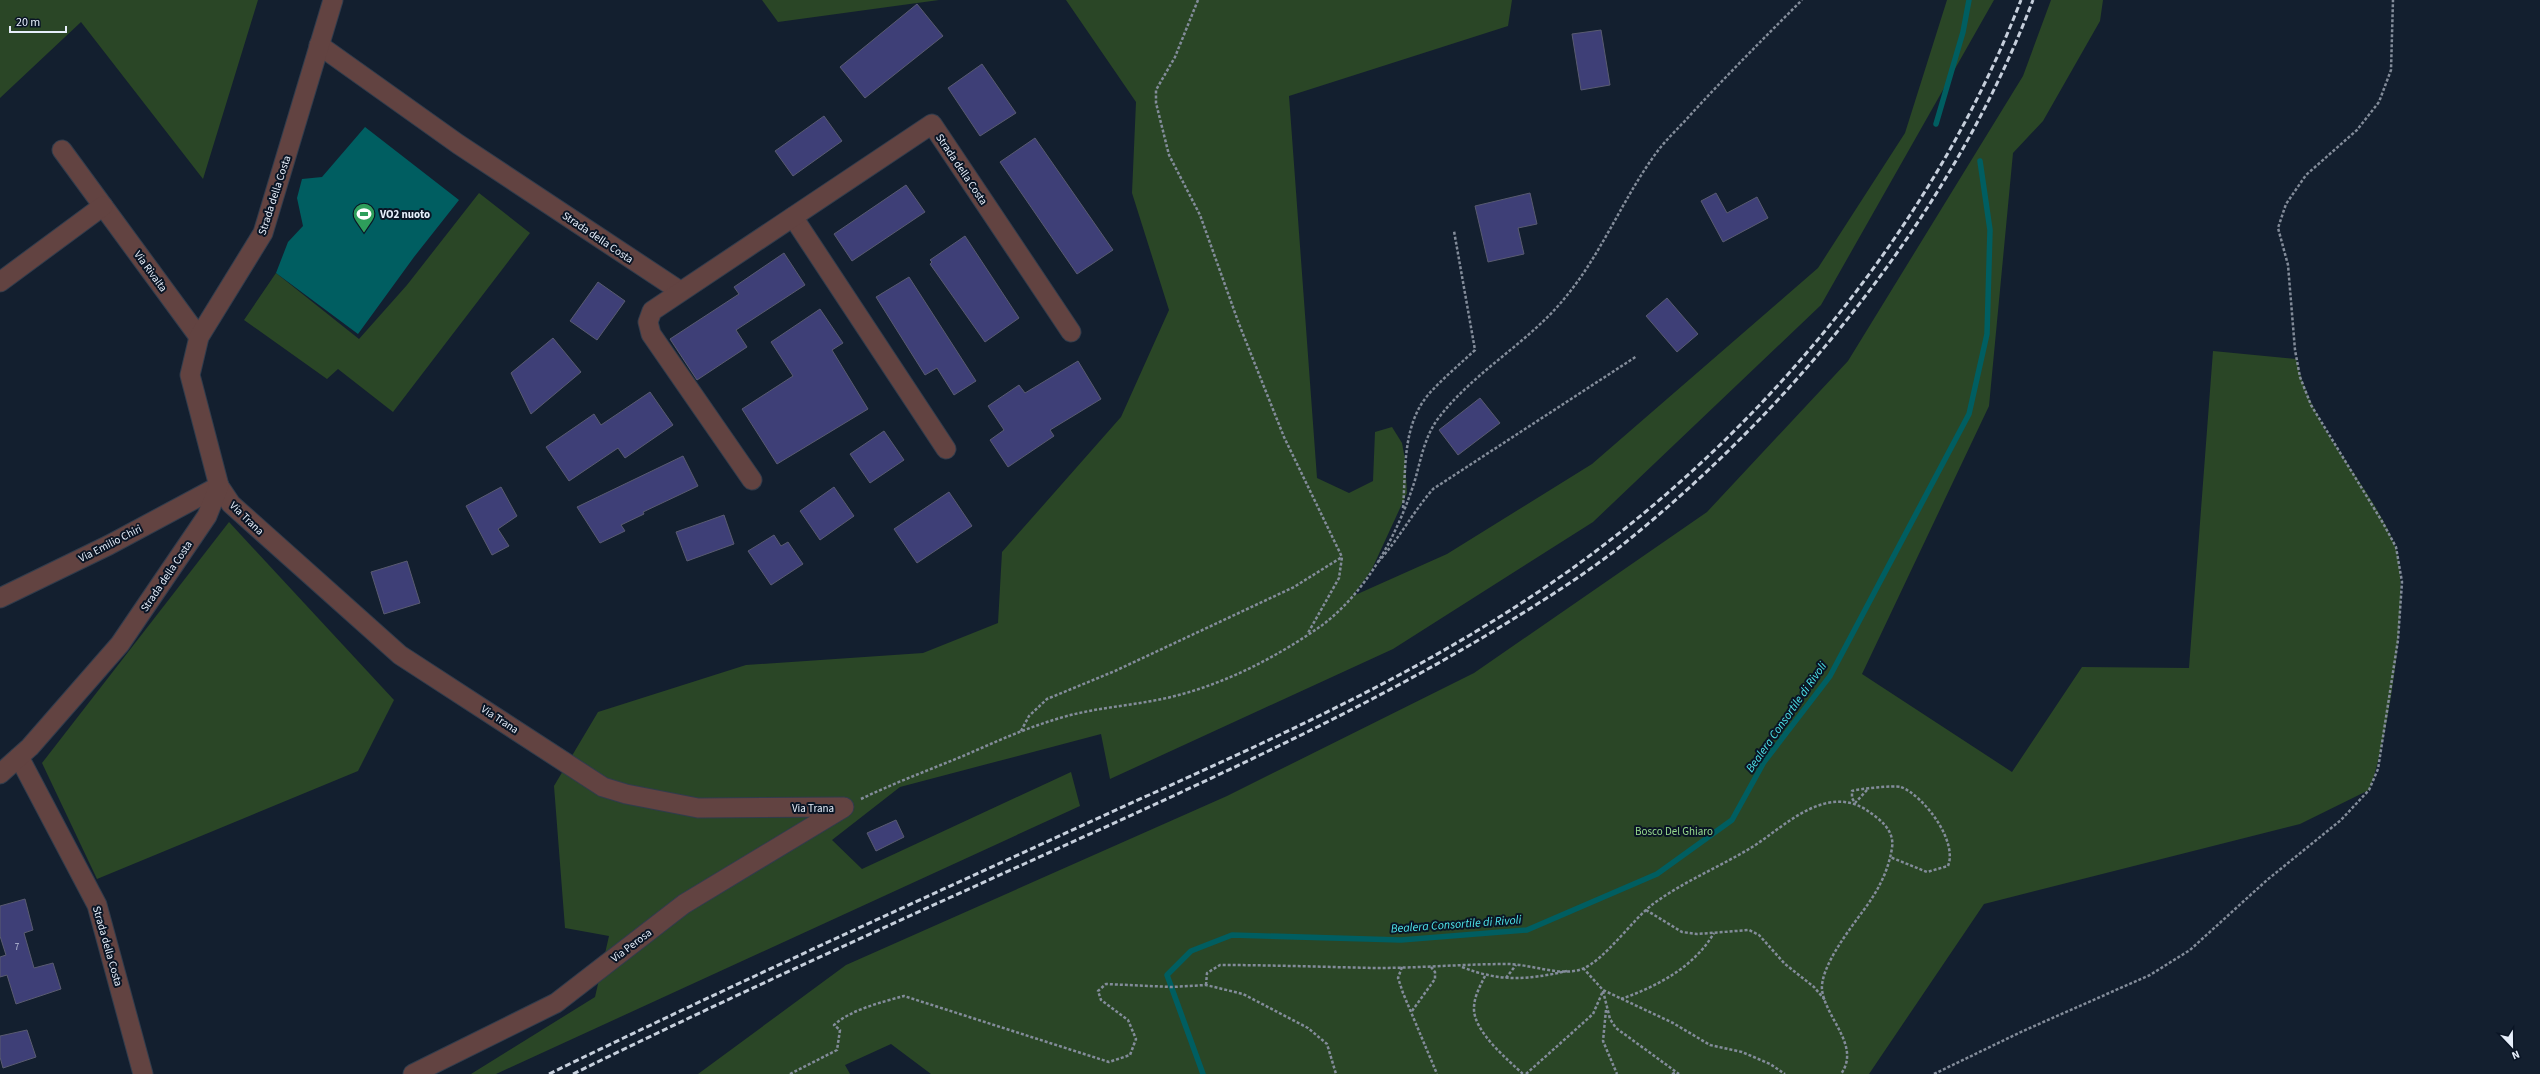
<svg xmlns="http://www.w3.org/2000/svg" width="2540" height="1074" font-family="'Source Sans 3',sans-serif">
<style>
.green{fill:#2a4626}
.water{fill:#005e61}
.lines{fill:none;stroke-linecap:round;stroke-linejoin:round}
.stream{stroke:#005e61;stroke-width:5.5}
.building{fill:#3e3f77;stroke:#595b71}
.street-casing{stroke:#313c4c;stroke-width:21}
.path{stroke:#838c9a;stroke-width:2.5;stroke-dasharray:3 2;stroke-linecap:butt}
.street{stroke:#624341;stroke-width:19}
.rail{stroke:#c6cfdc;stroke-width:3;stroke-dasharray:6 3;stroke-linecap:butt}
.labels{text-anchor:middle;stroke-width:4;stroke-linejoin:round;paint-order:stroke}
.number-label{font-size:9px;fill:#bdc3da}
.street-label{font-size:11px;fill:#e7effb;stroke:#0a1525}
.poi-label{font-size:11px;font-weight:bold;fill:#e7effb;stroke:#0a1525;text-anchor:start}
.park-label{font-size:11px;fill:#97d98d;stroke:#0a1525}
.water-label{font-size:12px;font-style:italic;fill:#4fe5eb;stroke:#0a1525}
</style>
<rect width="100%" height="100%" fill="#131f2f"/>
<!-- green -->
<g class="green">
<polygon points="0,0 258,0 203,179 81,22 0,98"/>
<polygon points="762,0 939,0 778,22"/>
<polygon points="1066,0 1512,0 1508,26 1289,96 1317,478 1349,493 1373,481 1375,432 1392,427 1402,443 1405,459 1407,493 1372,569 1353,596 1447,554 1592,464 1818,268 1905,133 1947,0 1994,0 1821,305 1593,522 1393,649 1110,779 1101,734 900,787 832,840 862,869 1071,772 1080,806 496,1074 471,1074 595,997 609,936 565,928 554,786 598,712 746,665 923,653 998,623 1002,552 1121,417 1169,310 1132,193 1136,102"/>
<path d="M 2051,0 L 2103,0 L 2100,21 L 2043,121 L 2013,153 L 1989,406 L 1862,674 L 2012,772 L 2082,667 L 2189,668 L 2213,351 L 2296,359 C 2313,433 2368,479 2395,546 C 2412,588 2387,747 2369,790 L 2300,824 L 1984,904 L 1869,1074 L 931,1074 L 891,1044 L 845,1065 L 850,1074 L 698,1074 L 846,965 L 1227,796 L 1474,673 L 1707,512 L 1848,361 L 2023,76 Z"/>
<polygon points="479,193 530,233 393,412 338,369 327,379 244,320 276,273 359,339 407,285"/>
<polygon points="229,522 394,700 358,771 97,879 42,763"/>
</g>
<!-- water -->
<polygon class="water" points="365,127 459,200 414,257 358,334 276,273 288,242 303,226 297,198 302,179 322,177"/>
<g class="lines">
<!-- stream -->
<g class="stream">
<polyline points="1936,124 1963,32 1969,0"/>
<polyline points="1203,1074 1167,975 1191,951 1232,935 1401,940 1527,930 1657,874 1732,820 1764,762 1830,676 1969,414 1987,334 1990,230 1980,161"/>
</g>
</g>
<!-- building -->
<g class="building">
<polygon points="917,4 943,36 865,98 840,67"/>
<polygon points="1601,30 1610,85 1581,90 1572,34"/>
<polygon points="982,64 1016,113 980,136 948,88"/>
<polygon points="824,116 842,141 793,176 775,151"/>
<polygon points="1035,138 1113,250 1077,274 1000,162"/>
<polygon points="906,185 925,212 852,261 834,234"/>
<polygon points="1530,193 1537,224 1518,228 1524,254 1488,262 1475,206"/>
<polygon points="1716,193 1727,213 1757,197 1768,218 1723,242 1701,201"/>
<polygon points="965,236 1019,318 985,342 930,264 932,262 930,260"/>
<polygon points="784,253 805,285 736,330 747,347 697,380 670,339 739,294 734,287"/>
<polygon points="909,277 976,381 954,395 937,368 925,375 876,297"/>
<polygon points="598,282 625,301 597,340 570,321"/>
<polygon points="1667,298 1698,334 1677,352 1646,316"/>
<polygon points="820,309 843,343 832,350 868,409 777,464 742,409 793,376 771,342"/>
<polygon points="553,338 581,372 531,414 511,373"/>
<polygon points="1078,361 1101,399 1050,430 1054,436 1008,467 990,440 1004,430 988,406 1019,385 1025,393"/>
<polygon points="650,392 673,425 625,458 618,448 569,481 546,447 594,414 601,425"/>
<polygon points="1480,398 1500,423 1458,455 1439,430"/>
<polygon points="884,431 904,460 870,483 850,454"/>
<polygon points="683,456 698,486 643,512 644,514 621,525 625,531 600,543 577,507"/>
<polygon points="501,487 517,516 498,529 509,546 492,555 466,506"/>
<polygon points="834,487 854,516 820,540 800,511"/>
<polygon points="949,492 972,526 917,563 894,529"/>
<polygon points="724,515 734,544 687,561 676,532"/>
<polygon points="774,535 781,546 788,542 803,564 771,585 748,551"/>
<polygon points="407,561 420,603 384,614 371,572"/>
<polygon points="896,820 904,837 876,851 867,833"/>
<polygon points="25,899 33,930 24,933 34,968 53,963 61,989 16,1004 7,975 0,977 0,957 6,955 0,936 0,906"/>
<polygon points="27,1030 36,1057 3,1068 0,1057 0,1036"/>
</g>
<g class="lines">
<!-- street casing -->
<g class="street-casing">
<g id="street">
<polyline points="319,45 458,144 680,291"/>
<polyline points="62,150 199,337"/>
<polyline points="793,217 946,449"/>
<polyline points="0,282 103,206"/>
<polyline points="752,480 651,334 648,322 652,311 932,124 1071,332"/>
<polyline points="219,486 231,504 400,655 603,787 626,794 698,808 844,807"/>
<polyline points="0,598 109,545 219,486"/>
<polyline points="19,757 97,905 143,1074"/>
<polyline points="0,774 30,747 120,644 207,516 219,486 190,375 199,337 263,233 333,0"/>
<polyline points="413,1074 556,1003 684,904 843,808"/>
</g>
</g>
<!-- path -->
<g class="path">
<polyline points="1198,0 1175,57 1156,90 1156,103 1169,155 1200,215 1239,324 1284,437 1342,557 1339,578 1308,633"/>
<path d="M 1403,508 C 1406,470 1402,426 1428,395 C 1442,379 1459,365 1475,350 L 1454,231"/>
<path d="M 1378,562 C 1399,539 1413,512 1433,489 L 1637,356"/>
<polyline points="1021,731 1029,716 1047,699 1115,671 1294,587 1342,557"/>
<path d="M 1867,790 L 1855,803 L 1852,798 L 1852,791 C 1857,789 1895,785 1901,787 C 1924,796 1958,841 1948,866 L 1927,872 L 1890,857"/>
<path d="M 861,799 C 894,783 929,770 963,756 C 995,742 1026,728 1060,718 C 1093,708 1128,706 1162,699 C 1219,687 1274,659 1321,626 C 1367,592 1398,534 1415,480 C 1421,459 1424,439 1437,420 C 1473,372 1527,344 1564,299 C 1601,255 1621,202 1654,156 C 1665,140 1680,127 1693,112 C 1728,74 1765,37 1802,0"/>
<polyline points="1646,910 1682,932 1697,934 1749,930 1759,935 1785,964 1814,987 1825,1000"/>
<polyline points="1402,967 1398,978 1403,993 1437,1074"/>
<path d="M 1462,967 C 1500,982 1527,980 1567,971"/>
<polyline points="1583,968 1603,990 1673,1023 1710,1045 1742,1052 1770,1064 1785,1074"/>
<path d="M 1485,976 C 1480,986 1474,997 1474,1008 C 1473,1031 1508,1060 1523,1074"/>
<polyline points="1506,978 1516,965"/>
<path d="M 1206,985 L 1207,973 L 1220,965 C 1272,965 1324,967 1376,968 C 1420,968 1464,964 1507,964 C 1531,964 1560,977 1582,969 C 1604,961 1632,920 1653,904 C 1683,882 1717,868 1749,849 C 1774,834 1797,810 1827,803 C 1841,800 1853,802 1865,809 C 1878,818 1895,829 1892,848 C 1888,872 1878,891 1863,911 C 1850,929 1820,967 1822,990 C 1826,1019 1861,1046 1841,1074"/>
<polyline points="1603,991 1610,1019 1616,1028 1679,1074"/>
<path d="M 1621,999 C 1658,986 1694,967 1714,933"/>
<polyline points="1606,1010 1603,1041 1617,1074"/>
<polyline points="1412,1011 1435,979 1435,972 1431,967"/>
<path d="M 790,1074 L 837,1050 L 840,1030 L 834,1025 C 850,1010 882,1002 904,996 L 1109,1062 L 1130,1055 L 1136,1039 L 1128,1020 L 1101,1000 L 1098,991 L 1106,984 L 1172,987 L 1206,985 L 1243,994 L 1308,1028 L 1327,1044 L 1336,1074"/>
<polyline points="1526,1074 1593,1014 1603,991"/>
<polyline points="1672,1074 1676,1072"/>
<polyline points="1934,1074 2023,1031 2150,975 2190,950 2267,880 2341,820 2369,790 2378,769 2398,640 2402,582 2396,547 2383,523 2311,405 2300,377 2295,350 2288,265 2278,228 2286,204 2306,175 2357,130 2379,102 2391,70 2393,0"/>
</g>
<!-- street -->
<use href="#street" class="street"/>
<!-- rail -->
<g class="rail">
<path d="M 549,1074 C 721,990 896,911 1070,831 C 1226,759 1388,692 1532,596 C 1745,456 1929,238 2021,0"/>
<path d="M 573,1074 C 766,979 964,892 1160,802 C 1279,747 1398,690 1510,621 C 1549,597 1590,571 1626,542 C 1800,401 1953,210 2033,0"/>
</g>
</g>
<!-- icons -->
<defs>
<g id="stadium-pin" transform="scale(1.15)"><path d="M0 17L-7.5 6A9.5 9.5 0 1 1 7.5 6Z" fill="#2e9e5b" stroke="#0a1525"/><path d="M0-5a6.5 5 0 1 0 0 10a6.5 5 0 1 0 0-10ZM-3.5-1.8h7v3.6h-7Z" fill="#fff"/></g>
</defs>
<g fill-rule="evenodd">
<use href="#stadium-pin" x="364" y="214"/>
</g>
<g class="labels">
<!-- number labels -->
<g class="number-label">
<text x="17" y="950">7</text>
</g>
<!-- street labels -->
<g class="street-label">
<text transform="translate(962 169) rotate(56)" y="4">Strada della Costa</text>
<text transform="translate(274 195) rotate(-72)" y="4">Strada della Costa</text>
<text transform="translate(598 237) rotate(34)" y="4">Strada della Costa</text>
<text transform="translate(151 271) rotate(54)" y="4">Via Rivalta</text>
<text transform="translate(247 518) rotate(44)" y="4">Via Trana</text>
<text transform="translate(110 543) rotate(-27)" y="4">Via Emilio Chiri</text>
<text transform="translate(166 576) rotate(-56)" y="4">Strada della Costa</text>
<text transform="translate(500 719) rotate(33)" y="4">Via Trana</text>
<text x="813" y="812">Via Trana</text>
<text transform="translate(631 945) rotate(-37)" y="4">Via Perosa</text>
<text transform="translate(108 946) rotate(74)" y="4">Strada della Costa</text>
</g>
<!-- poi labels -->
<g class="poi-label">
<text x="380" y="218">VO2 nuoto</text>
</g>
<!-- park labels -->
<g class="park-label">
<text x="1674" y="835">Bosco Del Ghiaro</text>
</g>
<!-- water labels -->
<g class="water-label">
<text transform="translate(1786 717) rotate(-55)" y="4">Bealera Consortile di Rivoli</text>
<text transform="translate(1456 924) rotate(-4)" y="4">Bealera Consortile di Rivoli</text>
</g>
</g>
<!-- north arrow -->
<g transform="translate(2512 1046) rotate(158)" stroke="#0a1525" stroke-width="3" paint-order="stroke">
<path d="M0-3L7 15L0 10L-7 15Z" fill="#e7effb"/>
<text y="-6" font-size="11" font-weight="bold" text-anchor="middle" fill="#e7effb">N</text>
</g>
<!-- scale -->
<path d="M10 26v6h56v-6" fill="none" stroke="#e7effb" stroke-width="2"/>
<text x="16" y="26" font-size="12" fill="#e7effb" stroke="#0a1525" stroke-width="3" paint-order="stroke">20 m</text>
</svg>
